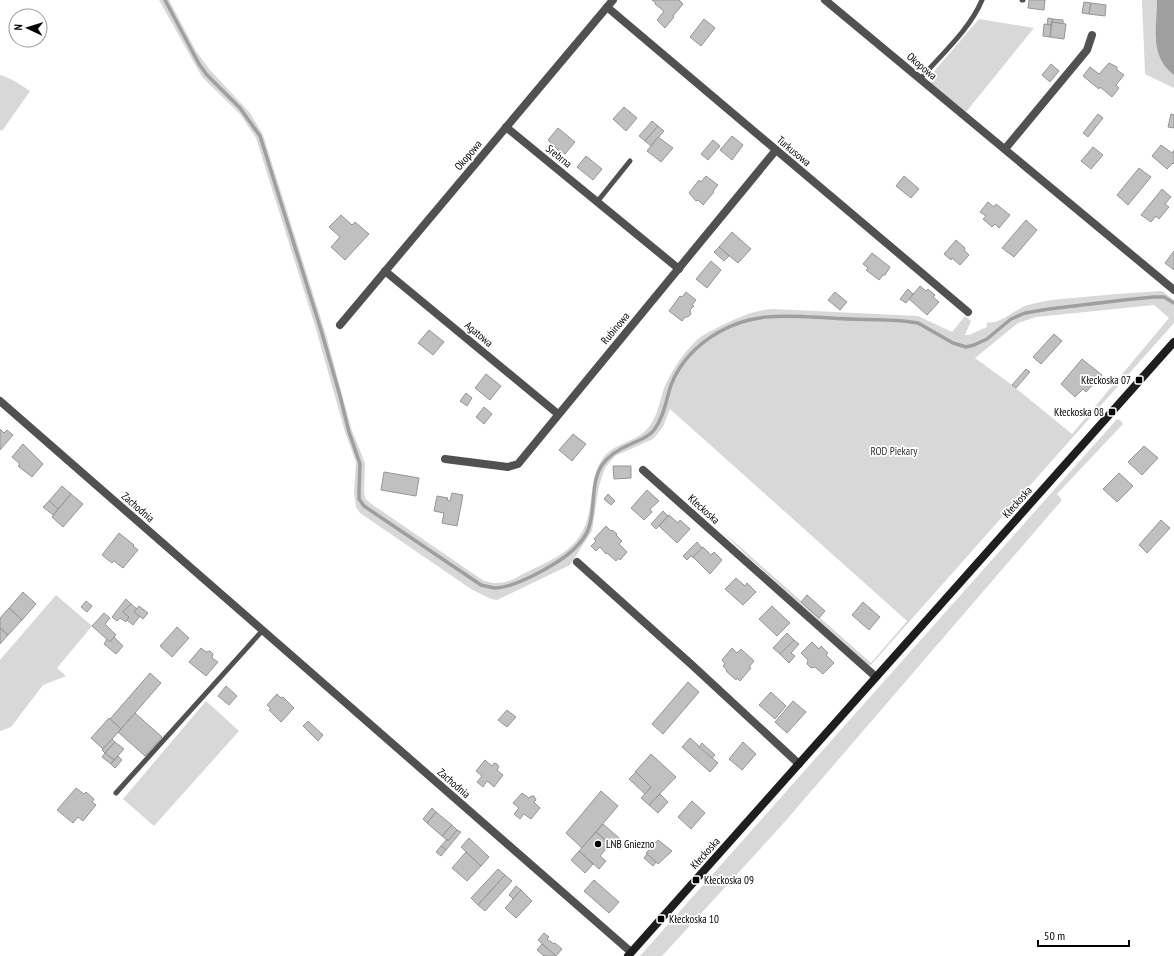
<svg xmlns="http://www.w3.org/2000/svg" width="1174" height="956" font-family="'PT Sans Narrow',sans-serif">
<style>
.green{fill:#d8d8d8;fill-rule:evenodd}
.water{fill:#9f9f9f}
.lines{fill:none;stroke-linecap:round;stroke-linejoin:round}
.stream{stroke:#9f9f9f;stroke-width:3.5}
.building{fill:#c0c0c0;stroke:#959595}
.service{stroke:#515151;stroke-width:5}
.minor{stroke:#515151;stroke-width:8}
.secondary{stroke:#1e1e1e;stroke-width:8}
.poi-dot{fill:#000;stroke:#fff;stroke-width:1.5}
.labels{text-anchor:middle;stroke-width:3.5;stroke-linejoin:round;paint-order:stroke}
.street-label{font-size:11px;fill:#000;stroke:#fff}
.poi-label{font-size:11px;fill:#000;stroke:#fff;text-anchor:start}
.park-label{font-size:11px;fill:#2f2f2f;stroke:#fff}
</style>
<rect width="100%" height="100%" fill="#fff"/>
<!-- green -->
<g class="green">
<path d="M 159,0 L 169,0 L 196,51 L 210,70 L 250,113 L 263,135 L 326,335 L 351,428 L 363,458 L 365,465 L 364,491 L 365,498 L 370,503 L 484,581 C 492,583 498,584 505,582 C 512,581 520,575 527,572 C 547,562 571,553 582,532 C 594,511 589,486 599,465 C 609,443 629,445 644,432 C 658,420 659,401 665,386 C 673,368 684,352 698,339 C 701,336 706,334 711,331 C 730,321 751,310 773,309 L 918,316 L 952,332 L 965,316 L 971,321 L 965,335 L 969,335 L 987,327 L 987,322 C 999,326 1016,308 1028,305 C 1050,299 1073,298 1095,296 C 1117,294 1139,292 1162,291 L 1174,300 L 1174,323 L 870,666 L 748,557 L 721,530 L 871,663 L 907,621 L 670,409 L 663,427 L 653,439 L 615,456 L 605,468 L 599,486 L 592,531 L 570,565 L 497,600 L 491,599 L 471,589 L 360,513 L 356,507 L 354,492 L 356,462 L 345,432 L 316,329 L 256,138 L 240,114 L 202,77 ZM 1154,305 L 1169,318 L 1072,434 L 1012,385 L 975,358 L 1018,323 L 1036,317 Z"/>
<polygon points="1142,0 1174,0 1174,88 1145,74"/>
<polygon points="979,19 1034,28 966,112 932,84 930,80 930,76"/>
<path d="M 0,75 C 11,78 21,85 30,91 L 2,131 L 0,130 Z"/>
<polygon points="1117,419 1120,420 1123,424 1057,494 1062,500 782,825 662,956 640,956"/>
<polygon points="56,595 92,626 57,668 66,676 43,685 11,727 0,731 0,660"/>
<polygon points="206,701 239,731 154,826 123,799"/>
</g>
<!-- water -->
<path class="water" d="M 1157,0 L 1174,0 L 1174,75 C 1149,56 1157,28 1157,0 Z"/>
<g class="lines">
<!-- stream -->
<path class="stream" d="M 165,0 L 199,64 L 207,75 L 240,108 L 260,136 L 321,330 L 340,396 L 349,432 L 360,464 L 359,491 L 359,499 L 364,506 L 481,585 C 486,586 492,588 496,588 C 517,587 562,562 576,547 C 580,543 586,535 588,530 C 596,510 590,483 602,465 C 609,455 619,449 631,444 C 639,440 648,438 654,430 C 664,417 666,400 671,385 C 680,362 698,344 719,332 C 756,311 791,316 831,318 C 855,320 879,319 903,321 L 918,323 L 953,343 L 966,347 L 974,345 L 987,339 L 1011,319 L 1025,313 L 1049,309 L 1124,300 L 1154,297 L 1164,297 L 1174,303"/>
</g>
<!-- building -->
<g class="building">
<polygon points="652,0 679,0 683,4 673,16 674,17 665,28 657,20 664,11 655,4 656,3"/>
<polygon points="1029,0 1045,0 1044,10 1028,8"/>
<polygon points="1084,2 1091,3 1089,14 1082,13"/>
<polygon points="1091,3 1106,5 1105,16 1089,14"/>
<polygon points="1048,18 1053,19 1051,25 1047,25"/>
<polygon points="704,19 715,28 701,46 690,37"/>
<polygon points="1053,19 1063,20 1063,24 1052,22"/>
<polygon points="1052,22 1066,24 1064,39 1050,37"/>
<polygon points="1044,24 1051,25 1050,37 1043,36"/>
<polygon points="1109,63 1117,67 1117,70 1124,75 1116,85 1119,88 1112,97 1100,87 1099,89 1083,76 1090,67 1099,74"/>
<polygon points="1051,64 1059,71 1050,82 1042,75"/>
<polygon points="624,107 637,118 626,131 613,119"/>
<polygon points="1098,114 1103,118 1088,137 1083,133"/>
<polygon points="1171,114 1174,115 1174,128 1168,127"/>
<polygon points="652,121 658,126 645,141 639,136"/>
<polygon points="658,126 664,131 651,146 645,141"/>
<polygon points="558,128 575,142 565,154 560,150 559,151 548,140"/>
<polygon points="732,136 743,145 732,160 720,150"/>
<polygon points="658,137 673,148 661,162 647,151"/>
<polygon points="713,140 720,146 708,160 701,154"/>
<polygon points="1161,145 1172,153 1174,150 1174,164 1173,163 1167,169 1152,156"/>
<polygon points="1093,147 1103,155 1091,169 1081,161"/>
<polygon points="586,156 602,169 593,180 577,167"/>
<polygon points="1139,168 1151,177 1128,205 1117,195"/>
<polygon points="706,176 718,185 713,191 714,192 703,205 698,200 696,201 689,193 699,180 701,182"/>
<polygon points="904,176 919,189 911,198 896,186"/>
<polygon points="1162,189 1171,197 1165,204 1169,207 1159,219 1156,216 1151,222 1141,215"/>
<polygon points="988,202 994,207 996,204 1010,215 999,228 995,224 992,227 983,219 986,216 980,212"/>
<polygon points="341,215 352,225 355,222 369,234 345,260 331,247 340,237 329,227"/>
<polygon points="1026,220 1037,230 1014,257 1002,248"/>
<polygon points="732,232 751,249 738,263 719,247"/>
<polygon points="956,240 965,248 964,250 969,255 960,265 952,258 951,260 944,254"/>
<polygon points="719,247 729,256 724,261 714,252"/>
<polygon points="1174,251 1174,270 1165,263"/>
<polygon points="872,253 890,267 885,275 883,275 879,280 866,270 868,268 863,264"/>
<polygon points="711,261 721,270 707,288 696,279"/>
<polygon points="920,286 926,291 928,289 935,295 933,297 939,302 927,315 909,299"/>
<polygon points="908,289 913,294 906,303 900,299"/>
<polygon points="686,292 696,300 692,305 694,306 690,310 691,314 688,317 685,317 682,321 669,311 680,296 682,297"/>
<polygon points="835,292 847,302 840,310 828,300"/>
<polygon points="429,330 444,342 433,355 418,343"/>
<polygon points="1054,334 1062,341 1041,364 1033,357"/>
<polygon points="1082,359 1102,375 1086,392 1083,389 1075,397 1061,384"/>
<polygon points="1026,369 1030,372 1016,388 1012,385"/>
<polygon points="486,374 501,386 490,400 475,388"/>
<polygon points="466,393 472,398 467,406 460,401"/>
<polygon points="484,407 492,414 484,424 476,417"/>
<polygon points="0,429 4,433 7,430 13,435 0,450"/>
<polygon points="573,434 586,444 572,461 559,450"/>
<polygon points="23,444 43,464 32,477 18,466 20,464 12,457"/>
<polygon points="1144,446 1158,458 1142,475 1128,462"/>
<polygon points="613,466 631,466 631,478 614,479"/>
<polygon points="384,472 419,478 416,496 381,490"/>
<polygon points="1119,473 1133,486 1117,502 1103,489"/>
<polygon points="62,486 71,494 58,509 49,501"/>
<polygon points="647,490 659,501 650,509 652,512 644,520 631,508"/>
<polygon points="452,493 463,495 457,526 442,523 444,513 434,511 437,496 448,498 447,500 450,501"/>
<polygon points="71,494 83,504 63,527 52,517"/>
<polygon points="608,494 615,501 611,505 604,499"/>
<polygon points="49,501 58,509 53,515 43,507"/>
<polygon points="663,511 668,516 656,529 651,524"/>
<polygon points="669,515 678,523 680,520 690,529 677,543 659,526"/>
<polygon points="1161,520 1170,528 1147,553 1139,545"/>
<polygon points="606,526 611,531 612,530 617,534 616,535 622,541 619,544 627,552 620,560 619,558 616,561 607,553 606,554 600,547 596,551 591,546 596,541 594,539"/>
<polygon points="119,533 134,545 133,546 138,550 123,568 114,561 112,563 102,555"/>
<polygon points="697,542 702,548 693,557 691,556 687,560 683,556"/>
<polygon points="703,547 711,555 714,552 722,560 710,574 693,557"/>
<polygon points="736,578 745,586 747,583 756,592 743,605 725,589"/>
<polygon points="23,592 36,604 22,620 9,608"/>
<polygon points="807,595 825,611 819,618 801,602"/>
<polygon points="126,599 131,604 123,612 129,617 126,622 120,618 117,621 112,617"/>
<polygon points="86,601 92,606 87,612 81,607"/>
<polygon points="863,602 880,617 869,630 852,615"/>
<polygon points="131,604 137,609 134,612 140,616 133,625 127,620 129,617 123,612"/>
<polygon points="139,606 148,613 143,619 134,612"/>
<polygon points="772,606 790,623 777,636 759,619"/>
<polygon points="9,608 22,620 8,635 0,628 0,618"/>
<polygon points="104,613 110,618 105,624 116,635 110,642 92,626"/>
<polygon points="177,627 189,638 172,657 160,646"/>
<polygon points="0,628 8,635 0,644"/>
<polygon points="787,633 794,640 780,654 773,648"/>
<polygon points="114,637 123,646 116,654 104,644 107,639 110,642"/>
<polygon points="794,640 799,644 791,653 795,656 789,663 780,654"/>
<polygon points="812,642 819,649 821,646 828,653 826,655 834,663 823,674 815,667 811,668 807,664 808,660 801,653"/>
<polygon points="201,648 206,652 210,651 213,654 212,658 218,662 206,676 189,662"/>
<polygon points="732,648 737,653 741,649 754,661 749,667 751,668 740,681 737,678 736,680 726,671 727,670 723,666 725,664 722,660"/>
<polygon points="150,673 161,683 121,729 110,719"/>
<polygon points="688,682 699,692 663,734 652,724"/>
<polygon points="226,686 237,696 229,705 218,696"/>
<polygon points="771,692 786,706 775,719 759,705"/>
<polygon points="277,694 281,698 283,697 294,708 281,722 269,710 271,709 267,705"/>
<polygon points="793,701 806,712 787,733 775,722"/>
<polygon points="507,710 516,717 507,727 498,720"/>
<polygon points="135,713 162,737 145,756 118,732"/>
<polygon points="109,718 121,729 103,749 91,738"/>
<polygon points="308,721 323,735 318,741 303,726"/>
<polygon points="690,738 718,763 710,772 682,747"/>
<polygon points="112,739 115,742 105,753 102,750"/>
<polygon points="115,742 124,749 114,760 105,753"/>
<polygon points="743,742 756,754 742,770 729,759"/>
<polygon points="702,743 715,755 712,758 699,747"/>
<polygon points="105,753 114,760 111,764 102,757"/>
<polygon points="651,754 676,777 649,805 641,798 651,787 635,772"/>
<polygon points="118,756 122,760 115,768 111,764"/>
<polygon points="485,760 492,766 494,763 497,764 499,767 497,770 503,775 494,787 487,781 483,787 477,782 482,776 476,771"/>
<polygon points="636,772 651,787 645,794 629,779"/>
<polygon points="76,788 84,794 86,792 94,799 92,802 96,805 83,821 78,817 73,823 57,810"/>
<polygon points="601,791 618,806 582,848 566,833"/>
<polygon points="522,793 529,798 531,796 534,796 536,800 534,802 540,808 531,819 524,814 520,819 514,814 519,808 513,803"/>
<polygon points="660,794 668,802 658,813 649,805"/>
<polygon points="692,801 705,813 691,829 678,817"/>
<polygon points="432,808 436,812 427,823 423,819"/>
<polygon points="436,812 452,825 442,836 427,823"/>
<polygon points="603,824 626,844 620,850 612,842 610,844 596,832"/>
<polygon points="452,825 457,830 448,841 442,836"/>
<polygon points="457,830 461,832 446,850 441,846 447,839 448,841"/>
<polygon points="596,832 610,844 600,856 606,861 599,869 579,851"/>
<polygon points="469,838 489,857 481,866 461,847"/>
<polygon points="658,840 672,851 658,864 646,853"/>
<polygon points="441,846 446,850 441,856 436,852"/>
<polygon points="579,851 593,864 585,873 571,860"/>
<polygon points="466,852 481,866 467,881 452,868"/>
<polygon points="647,854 656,862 653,866 644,858"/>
<polygon points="498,869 505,875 478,905 471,898"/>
<polygon points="505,875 512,881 485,911 478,905"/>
<polygon points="594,880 619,902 609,913 584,891"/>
<polygon points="516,886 521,890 513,899 509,895"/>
<polygon points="521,890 532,901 516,918 505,908"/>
<polygon points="544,933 549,937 547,939 554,944 555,943 562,949 556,956 538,940"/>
<polygon points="542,944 556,956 544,956 537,950"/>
</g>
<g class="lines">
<!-- service -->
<g class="service">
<polyline points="1022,0 1023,0"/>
<path d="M 920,79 C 941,55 970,29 982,0"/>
<polyline points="597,202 630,161"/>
<polyline points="116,793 262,631"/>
</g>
<!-- minor -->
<g class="minor">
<polyline points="825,0 1174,290"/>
<polyline points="607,7 968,312"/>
<polyline points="506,127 679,269"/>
<polyline points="1005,149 1087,50 1092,35"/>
<polyline points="385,271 558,414"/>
<polyline points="340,325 613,0"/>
<polyline points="0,401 631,952"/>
<polyline points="445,459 508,467 518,464 776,150"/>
<polyline points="643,470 876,677"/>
<polyline points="577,562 692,665 799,764"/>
</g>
<!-- secondary -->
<polyline class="secondary" points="628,956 1174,342"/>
</g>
<!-- markers -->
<g class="poi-dot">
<rect x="1135" y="376" width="8" height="8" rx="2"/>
<rect x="1108" y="408" width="8" height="8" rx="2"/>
<circle cx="598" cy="844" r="4"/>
<rect x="692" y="876" width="8" height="8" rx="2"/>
<rect x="657" y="915" width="8" height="8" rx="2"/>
</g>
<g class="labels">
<!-- street labels -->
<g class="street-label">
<text transform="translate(922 66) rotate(40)" y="4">Okopowa</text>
<text transform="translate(794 151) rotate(40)" y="4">Turkusowa</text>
<text transform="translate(468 155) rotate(-50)" y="4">Okopowa</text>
<text transform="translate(559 156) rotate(39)" y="4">Srebrna</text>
<text transform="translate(615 328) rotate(-50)" y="4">Rubinowa</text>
<text transform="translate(479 334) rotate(40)" y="4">Agatowa</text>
<text transform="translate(1017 502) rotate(-48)" y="4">Kłeckoska</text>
<text transform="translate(138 507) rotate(41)" y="4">Zachodnia</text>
<text transform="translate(704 509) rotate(42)" y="4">Kłeckoska</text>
<text transform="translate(454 783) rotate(41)" y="4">Zachodnia</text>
<text transform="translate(705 853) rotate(-48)" y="4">Kłeckoska</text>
</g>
<!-- poi labels -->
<g class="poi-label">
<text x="1131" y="384" text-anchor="end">Kłeckoska 07</text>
<text x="1104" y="416" text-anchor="end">Kłeckoska 08</text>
<text x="606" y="848">LNB Gniezno</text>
<text x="704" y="884">Kłeckoska 09</text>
<text x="669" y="923">Kłeckoska 10</text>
</g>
<!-- park labels -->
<g class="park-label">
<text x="894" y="455">ROD Piekary</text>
</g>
</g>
<!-- north arrow -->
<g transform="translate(28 28) rotate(274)"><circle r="19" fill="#ffffff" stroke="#999999"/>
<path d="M0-3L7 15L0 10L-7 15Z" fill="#000000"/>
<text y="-6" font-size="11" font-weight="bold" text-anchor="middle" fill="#000000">N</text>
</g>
<!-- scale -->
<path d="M1038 940v6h91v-6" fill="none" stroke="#000000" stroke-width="2"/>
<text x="1044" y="940" font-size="12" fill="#000000" stroke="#ffffff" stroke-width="3" paint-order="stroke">50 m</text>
</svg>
